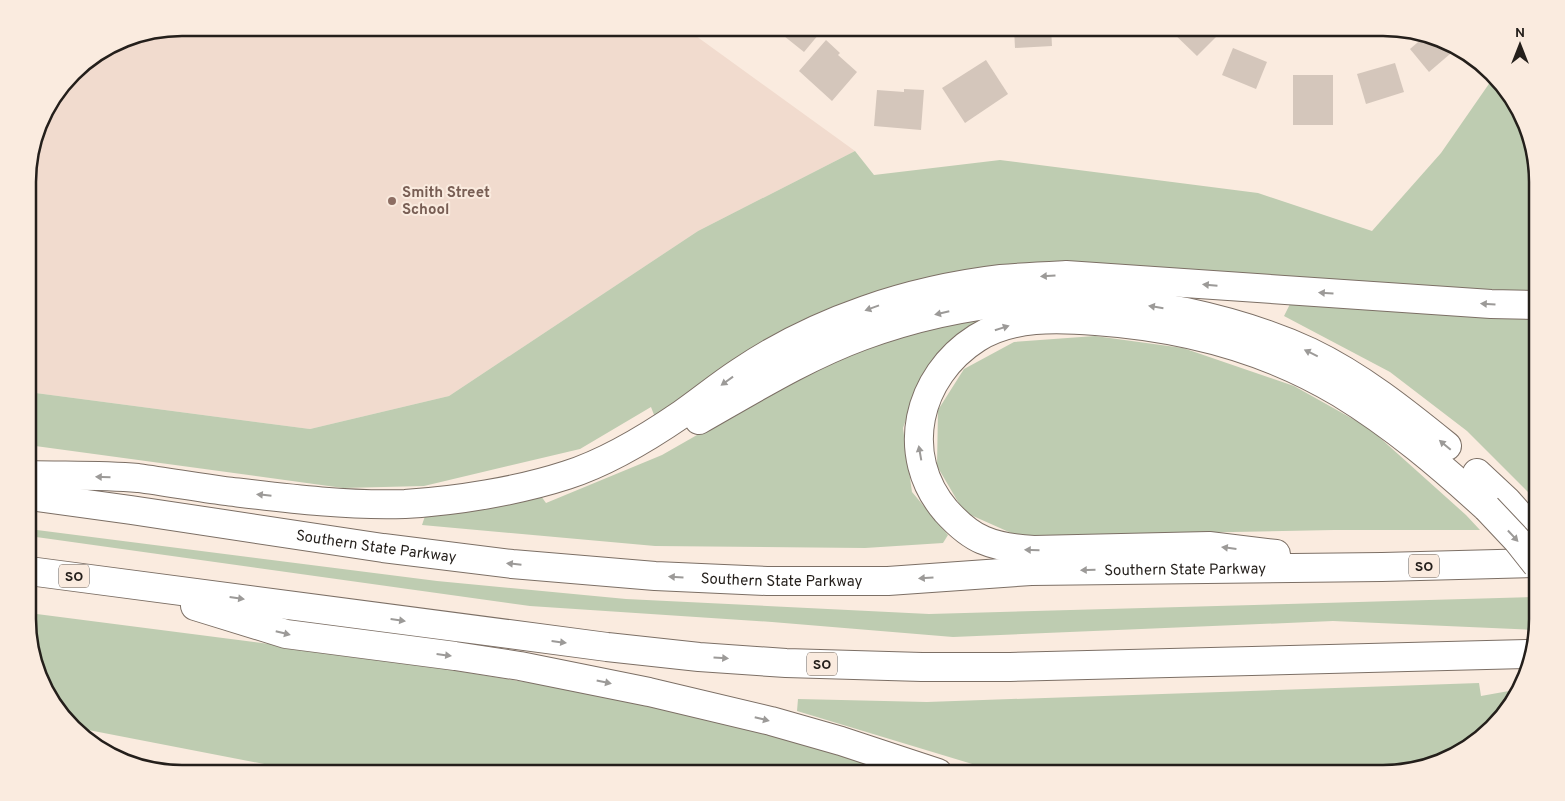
<svg xmlns="http://www.w3.org/2000/svg" width="1565" height="801" font-family="Overpass,sans-serif">
<style>
.education{fill:#f1dbce}
.green{fill:#beccb1}
.building{fill:#d4c6bb}
.lines{fill:none;stroke-linecap:round;stroke-linejoin:round}
.motorway-casing{stroke:#7c6f65;stroke-width:30}
.motorway{stroke:#fff;stroke-width:28}
.motorway-bridge-casing{stroke:#7c6f65;stroke-width:30;stroke-linecap:butt}
.motorway-bridge{stroke:#fff;stroke-width:28}
.oneway{fill:#9c9a98}
.education-dot{fill:#8d6e63;stroke:#faebdf;stroke-width:2}
.labels{text-anchor:middle;stroke-width:4;stroke-linejoin:round;paint-order:stroke}
.shield{fill:#faebdf;stroke:#645c56;stroke-width:1}
.shield-label{font-size:14px;font-weight:bold;fill:#241f1b}
.education-label{font-size:15px;font-weight:bold;fill:#785e54;stroke:#faebdf;text-anchor:start}
.street-label{font-size:15px;fill:#241f1b;stroke:#faebdf}
.rim{fill:none;stroke:#241f1b;stroke-width:2.5}
</style>
<rect width="100%" height="100%" fill="#faebdf"/>
<!-- education -->
<polygon class="education" points="182,28 685,28 855,151 698,231 449,396 310,429 28,392 28,172 44,113 80,66 123,39"/>
<!-- green -->
<g class="green">
<polygon points="1493,78 1506,88 1536,162 1537,292 1131,270 1003,271 656,420 651,407 580,449 424,486 343,488 28,445 28,392 310,429 449,396 698,231 855,151 874,175 1000,160 1258,193 1372,231 1441,153"/>
<polygon points="1290,304 1463,314 1537,316 1537,501 1467,431 1390,372 1284,316"/>
<polygon points="985,316 967,331 921,378 903,428 912,492 948,535 943,543 865,548 655,546 422,525 425,516 541,496 546,503 662,455 816,367 909,331"/>
<polygon points="1095,336 1183,348 1294,386 1369,428 1466,515 1480,530 1334,530 1018,536 964,512 937,466 938,410 964,369 1014,342"/>
<path d="M 29,529 L 437,581 L 626,599 L 929,614 L 1535,597 C 1540,606 1537,620 1535,630 L 1333,621 L 953,637 L 772,622 L 530,606 L 29,536 Z"/>
<polygon points="29,613 377,658 673,706 910,773 311,773 78,728 59,713 29,639"/>
<polygon points="1479,683 1481,696 1520,689 1469,748 1393,773 1002,773 797,711 798,699 927,702"/>
</g>
<!-- building -->
<g class="building">
<polygon points="774,28 824,28 804,52"/>
<polygon points="1014,28 1051,28 1052,46 1015,48"/>
<polygon points="1168,28 1211,28 1218,35 1197,56"/>
<polygon points="1424,37 1451,43 1457,48 1429,72 1410,49"/>
<polygon points="826,40 840,53 838,55 857,72 832,101 799,71"/>
<polygon points="1233,48 1267,62 1256,89 1222,75"/>
<polygon points="986,60 1008,94 965,123 942,88"/>
<polygon points="1395,63 1404,92 1366,104 1357,74"/>
<rect x="1293" y="75" width="40" height="50"/>
<polygon points="904,89 924,90 921,130 874,126 877,90 904,92"/>
</g>
<g class="lines">
<!-- motorway casing -->
<g class="motorway-casing">
<g id="motorway">
<path d="M 699,420 C 752,390 805,357 862,336 C 969,297 1074,290 1186,312 C 1228,321 1271,334 1310,352 C 1360,376 1404,411 1447,446"/>
<polyline points="1477,473 1507,501 1537,535"/>
<path d="M 29,475 C 65,476 102,475 138,478 C 167,482 196,487 225,491 C 284,498 345,506 405,504 C 456,501 518,491 567,475 C 608,462 647,438 682,414 C 702,400 720,385 740,372 C 817,320 909,290 1001,279 C 1023,277 1045,276 1066,275 L 1491,304 L 1537,305"/>
<path id="s1" d="M 29,496 L 131,510 L 383,548 L 512,564 L 655,576 L 767,581 L 888,581 L 1031,571 L 1382,567 L 1537,563"/>
<path d="M 1276,554 L 1209,546 L 1034,550 C 1016,549 999,547 983,540 C 968,534 956,522 946,511 C 898,455 917,376 977,338 C 1012,316 1057,318 1096,321 C 1181,327 1267,349 1340,393 C 1394,426 1441,466 1487,508"/>
<polyline points="29,571 607,647 699,657 786,663 922,667 1010,667 1529,654"/>
<polyline points="195,606 286,634 455,656 520,666 649,692 771,721 841,741 938,773"/>
</g>
</g>
<!-- motorway -->
<use href="#motorway" class="motorway"/>
<!-- motorway-bridge casing -->
<g class="motorway-bridge-casing">
<polyline id="motorway-bridge" points="1487,508 1518,541 1537,565"/>
</g>
<!-- motorway-bridge -->
<use href="#motorway-bridge" class="motorway-bridge"/>
</g>
<!-- one-way arrows -->
<defs><path id="oneway-solid" d="M-6-.8H1V-3.2L6.5 0L1 3.2V.8H-6Z" transform="scale(1.25)"/></defs>
<g class="oneway">
<use href="#oneway-solid" transform="translate(1048 276) rotate(177)"/>
<use href="#oneway-solid" transform="translate(1210 285) rotate(-175)"/>
<use href="#oneway-solid" transform="translate(1326 293) rotate(-176)"/>
<use href="#oneway-solid" transform="translate(1488 304) rotate(-177)"/>
<use href="#oneway-solid" transform="translate(1156 307) rotate(-171)"/>
<use href="#oneway-solid" transform="translate(872 308) rotate(160)"/>
<use href="#oneway-solid" transform="translate(942 313) rotate(167)"/>
<use href="#oneway-solid" transform="translate(1002 328) rotate(-18)"/>
<use href="#oneway-solid" transform="translate(1311 353) rotate(-154)"/>
<use href="#oneway-solid" transform="translate(727 381) rotate(144)"/>
<use href="#oneway-solid" transform="translate(1445 445) rotate(-140)"/>
<use href="#oneway-solid" transform="translate(920 453) rotate(-100)"/>
<use href="#oneway-solid" transform="translate(103 477) rotate(-178)"/>
<use href="#oneway-solid" transform="translate(264 495) rotate(-174)"/>
<use href="#oneway-solid" transform="translate(1513 536) rotate(47)"/>
<use href="#oneway-solid" transform="translate(1229 548) rotate(-173)"/>
<use href="#oneway-solid" transform="translate(1032 550) rotate(-179)"/>
<use href="#oneway-solid" transform="translate(514 564) rotate(-174)"/>
<use href="#oneway-solid" transform="translate(1088 570) rotate(179)"/>
<use href="#oneway-solid" transform="translate(676 577) rotate(-177)"/>
<use href="#oneway-solid" transform="translate(926 578) rotate(176)"/>
<use href="#oneway-solid" transform="translate(237 598) rotate(8)"/>
<use href="#oneway-solid" transform="translate(398 620) rotate(8)"/>
<use href="#oneway-solid" transform="translate(283 633) rotate(14)"/>
<use href="#oneway-solid" transform="translate(559 642) rotate(7)"/>
<use href="#oneway-solid" transform="translate(444 655) rotate(7)"/>
<use href="#oneway-solid" transform="translate(721 658) rotate(4)"/>
<use href="#oneway-solid" transform="translate(604 682) rotate(12)"/>
<use href="#oneway-solid" transform="translate(762 719) rotate(14)"/>
</g>
<!-- markers -->
<circle class="education-dot" cx="392" cy="201" r="5"/>
<g class="labels">
<!-- shield labels -->
<g class="shield">
<rect x="1409" y="554.5" width="30" height="23" rx="4"/>
<rect x="59" y="564.5" width="30" height="23" rx="4"/>
<rect x="807" y="652.5" width="30" height="23" rx="4"/>
</g>
<g class="shield-label">
<text x="1424" y="571">SO</text>
<text x="74" y="581">SO</text>
<text x="822" y="669">SO</text>
</g>
<!-- education labels -->
<g class="education-label">
<text x="402" y="197">Smith Street<tspan x="402" dy="17">School</tspan></text>
</g>
<!-- street labels -->
<g class="street-label">
<text dy="5" stroke="none"><textPath href="#s1" startOffset="351">Southern State Parkway</textPath></text>
<text dy="5" stroke="none"><textPath href="#s1" startOffset="1162">Southern State Parkway</textPath></text>
<text dy="5" stroke="none"><textPath href="#s1" startOffset="758">Southern State Parkway</textPath></text>
</g>
</g>
<!-- crop -->
<path d="M0 0H1565V801H0ZM182 36H1383A146 146 0 0 1 1529 182V619A146 146 0 0 1 1383 765H182A146 146 0 0 1 36 619V182A146 146 0 0 1 182 36Z" fill="#faebdf" fill-rule="evenodd"/>
<path class="rim" d="M182 36H1383A146 146 0 0 1 1529 182V619A146 146 0 0 1 1383 765H182A146 146 0 0 1 36 619V182A146 146 0 0 1 182 36Z"/>
<!-- north arrow -->
<g transform="translate(1520 45)" stroke="#faebdf" stroke-width="4" paint-order="stroke">
<path d="M0-4L9 19L0 12L-9 19Z" fill="#241f1b"/>
<text y="-8" font-size="14" font-weight="bold" text-anchor="middle" fill="#241f1b">N</text>
</g>
</svg>
